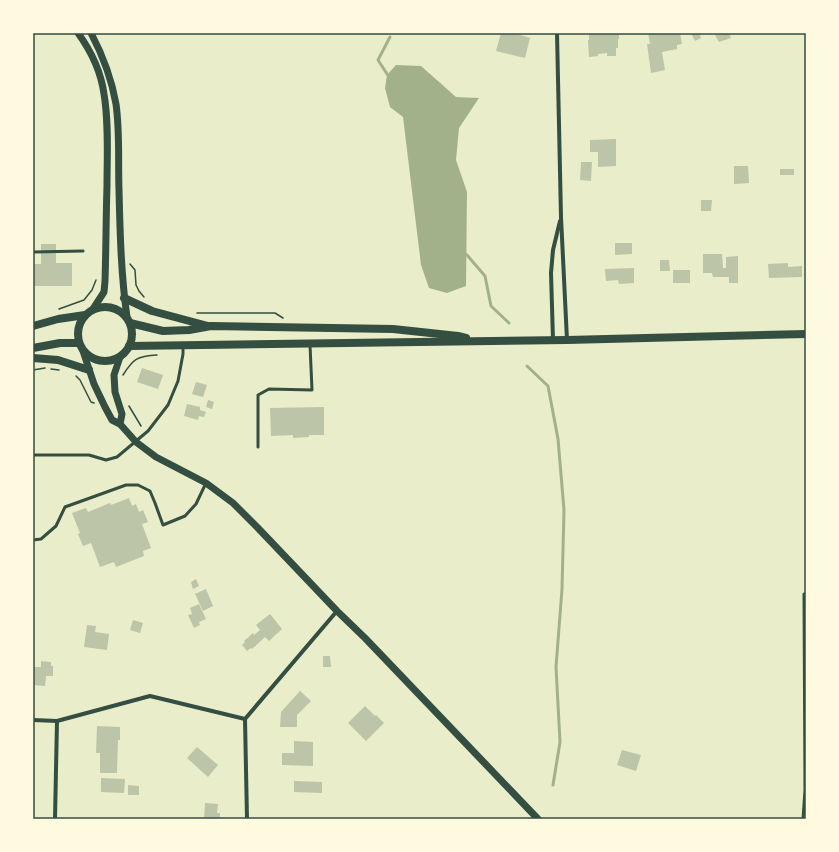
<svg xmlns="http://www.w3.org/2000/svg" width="839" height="852" font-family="'Source Serif 4',serif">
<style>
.water{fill:#a3b18a}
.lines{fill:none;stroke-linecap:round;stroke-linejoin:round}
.stream{stroke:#a3b18a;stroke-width:3}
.building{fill:#bcc5a7}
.path{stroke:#344e41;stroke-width:1.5}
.service{stroke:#344e41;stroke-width:3}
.minor{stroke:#344e41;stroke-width:4}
.tertiary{stroke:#344e41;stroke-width:7}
.secondary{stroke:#344e41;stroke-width:8}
.neatline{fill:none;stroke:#344e41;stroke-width:1.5}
</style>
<rect width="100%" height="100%" fill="#e9edc9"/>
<!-- water -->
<polygon class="water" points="396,65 421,66 456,97 479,98 459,128 456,160 467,192 466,286 447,293 429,288 421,265 403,117 390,107 385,88 387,75"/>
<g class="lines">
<!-- stream -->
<g class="stream">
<polyline points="389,77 378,60 390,37"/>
<polyline points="464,253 467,255 485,276 491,306 509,323"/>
<polyline points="527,366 548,386 558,439 564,510 562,589 556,667 560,742 553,785"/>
</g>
</g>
<!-- building -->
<g class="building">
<polygon points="501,33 518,33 517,34 530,38 525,58 496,51"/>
<polygon points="589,33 619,33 619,39 618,39 618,48 616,48 616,56 607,56 607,53 598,54 598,56 589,57 588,40 589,40"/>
<polygon points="648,33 680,33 682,44 677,45 677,49 662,52 665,70 651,73 647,44 650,44"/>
<polygon points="691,33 705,33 700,35 701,38 695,41"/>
<polygon points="709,33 729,33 731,38 719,42 714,33 710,35"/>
<polygon points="616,139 616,166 598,167 598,152 590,152 590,140"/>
<polygon points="581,162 592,162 591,181 580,180"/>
<polygon points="734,166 748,166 749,183 734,184"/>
<rect x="780" y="169" width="14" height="6"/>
<polygon points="701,200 712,200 711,211 701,211"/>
<polygon points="615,243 632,243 632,254 615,255"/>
<polygon points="41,244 56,244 56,263 72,263 72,286 33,286 33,264 41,264"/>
<polygon points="703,254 722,254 723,268 726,268 726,257 738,256 738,283 729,283 729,277 713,277 712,273 703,273"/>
<polygon points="660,260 669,260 670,271 660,271"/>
<polygon points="788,263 788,267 802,266 802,277 769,278 768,264"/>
<polygon points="634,268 634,283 619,284 618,280 606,281 605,269"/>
<rect x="673" y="270" width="17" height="13"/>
<polygon points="142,368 163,375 158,389 137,382"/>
<polygon points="196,382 207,385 203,397 192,394"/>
<polygon points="208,400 214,402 212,409 206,407"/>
<polygon points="187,404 200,407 200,410 206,412 204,417 199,416 198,420 184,416"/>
<polygon points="324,407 324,435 309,435 309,437 293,438 293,435 271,436 270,408"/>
<polygon points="129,498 132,506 136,504 139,512 143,510 148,522 142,524 151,548 143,551 144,556 116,567 114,562 100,567 91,543 83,546 78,534 80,533 72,513 86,508 88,512 110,503 111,505"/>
<polygon points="196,579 199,586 193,589 191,582"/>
<polygon points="206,589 213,606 203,611 195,594"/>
<polygon points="199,604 206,619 199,622 200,625 194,628 188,615 192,614 190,608"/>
<polygon points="270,614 282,629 269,641 265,637 252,649 251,648 247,651 242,645 245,642 244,641 253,633 254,635 260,630 256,625"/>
<polygon points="133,620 143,623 140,633 130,630"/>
<polygon points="87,625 96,626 95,632 109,634 107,650 84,647"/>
<polygon points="323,656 330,656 331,667 323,667"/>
<polygon points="41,661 51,662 51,666 53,666 53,676 46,676 45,686 33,685 33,667 41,667"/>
<polygon points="300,691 311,701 297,715 297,727 280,727 281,712"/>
<polygon points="365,706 375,716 376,715 384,723 366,741 348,723"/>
<polygon points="97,726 120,727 120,740 118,740 117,773 100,773 100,753 96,753"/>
<polygon points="294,741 313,742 313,766 282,765 282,753 294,753"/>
<polygon points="197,747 218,765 208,777 187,758"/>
<polygon points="622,750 641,755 636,771 617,765"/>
<polygon points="101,778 125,779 124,793 101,792"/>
<polygon points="294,781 322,782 322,793 294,792"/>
<polygon points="128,785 139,786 139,795 128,795"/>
<polygon points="205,803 218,804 217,813 220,813 220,819 204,819"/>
</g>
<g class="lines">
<!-- path -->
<g class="path">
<polyline points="130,264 135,270 136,285 139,291 144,297"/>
<polyline points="59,309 84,300 92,290 96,280"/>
<polyline points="197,313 275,313 283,318"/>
<polyline points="51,369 59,370"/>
<polyline points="33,370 45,368"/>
<path d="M 123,375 C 133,359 137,356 157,355"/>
<polyline points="76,376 80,380 91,402 94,403"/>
<polyline points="129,406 141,426"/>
</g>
<!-- service -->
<g class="service">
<polyline points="33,252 83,251"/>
<polyline points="258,447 258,395 269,389 312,390 310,345"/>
<polyline points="33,455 89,455 106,460 117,457 148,431 168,405 178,381 183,354 183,346"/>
<polyline points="33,540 41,539 56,526 65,507 126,485 138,485 150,491 155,503 163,525 185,516 196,504 206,483"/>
<polyline points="803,819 805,790 804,594"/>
</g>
<!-- minor -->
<g class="minor">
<polyline points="557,33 561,217 567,340"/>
<polyline points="553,340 551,273 553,250 560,221"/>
<polyline points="245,719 247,819"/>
<polyline points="33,720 57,721 150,696 245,719 337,611"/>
<polyline points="55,819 57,721"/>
</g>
<!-- tertiary -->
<g class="tertiary">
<path d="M 78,33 C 91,51 101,72 104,94 C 109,124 107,156 107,186 C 106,218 106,250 105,281 L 104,292 L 93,309"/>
<path d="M 91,33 C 102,54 112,81 116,104 C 120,132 118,161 119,190 C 120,232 121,275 127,317"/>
<polyline points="82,348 94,384 105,407 112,420 120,424 136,442 156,457 206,483 233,503 257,527 337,611 365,638 538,819"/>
<polyline points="120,424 122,414 115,392 114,375 120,357"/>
</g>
<!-- secondary -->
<g class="secondary">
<polyline points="124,298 152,311 208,326"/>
<circle cx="105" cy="334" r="27"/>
<polyline points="130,323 163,331 189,330 211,326 393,329 458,336 466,338"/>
<polyline points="33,326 58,319 85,315"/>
<polyline points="129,346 567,340 806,334"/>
<polyline points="33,348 60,343 79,343"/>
<polyline points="33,358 58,360 89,370"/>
</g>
</g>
<!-- border -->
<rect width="839" height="852" fill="none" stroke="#fefae0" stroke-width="68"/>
<rect x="34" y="34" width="771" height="784" class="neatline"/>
</svg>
